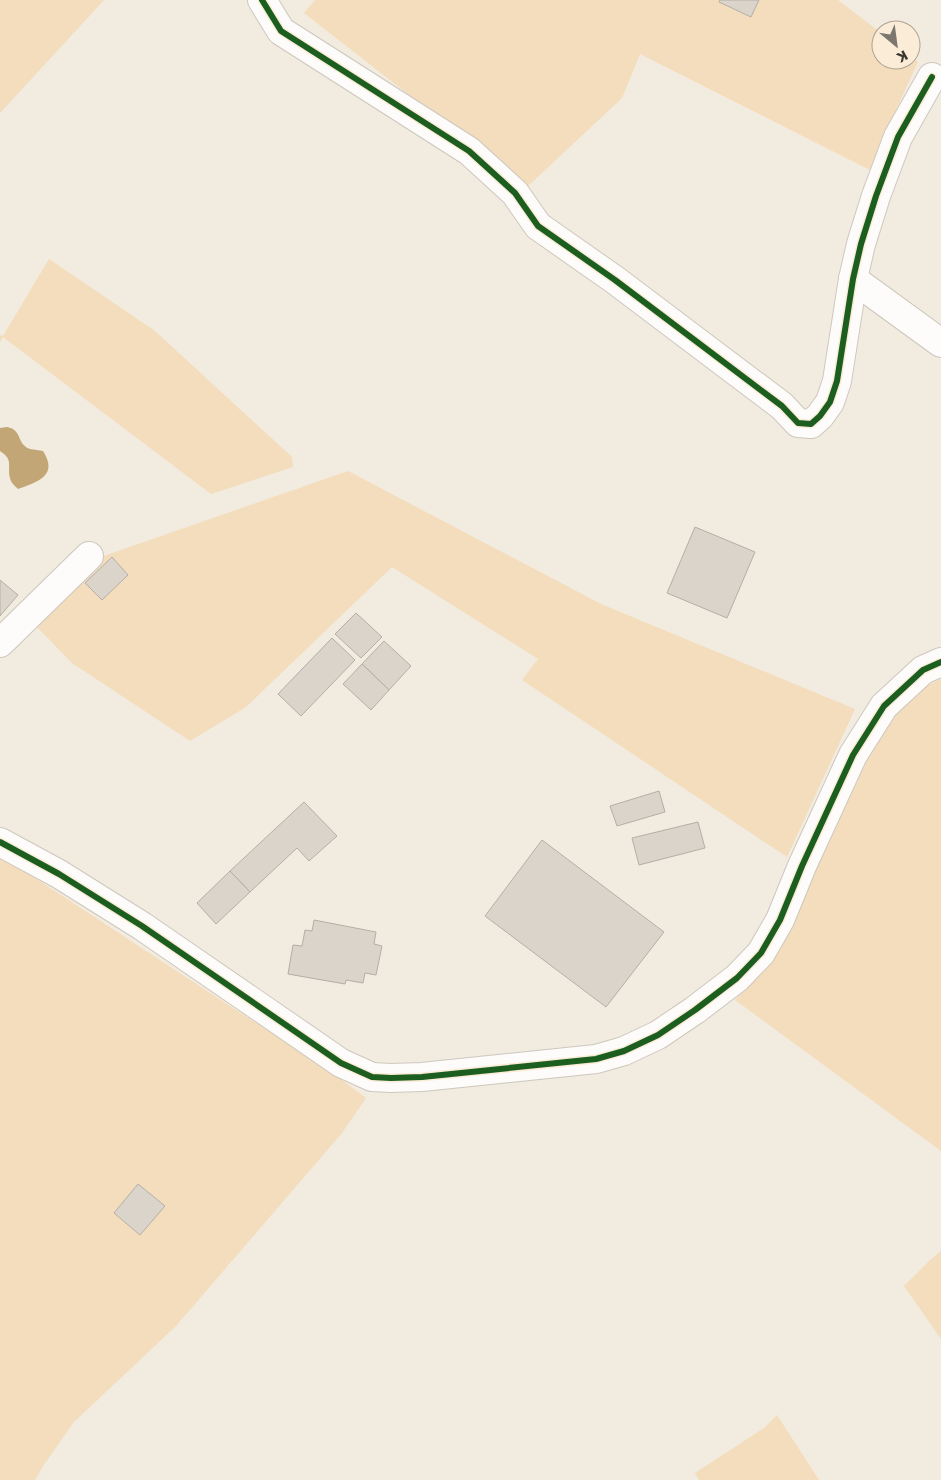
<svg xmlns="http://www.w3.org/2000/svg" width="941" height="1480" font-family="Jost,sans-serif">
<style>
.green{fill:#f3ddbc}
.water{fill:#c3a675}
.building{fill:#dad4cb;stroke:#b4afa6}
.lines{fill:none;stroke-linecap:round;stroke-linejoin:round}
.minor-casing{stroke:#cdc7be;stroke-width:30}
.minor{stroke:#fdfcfa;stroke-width:28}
.cycleway-casing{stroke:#faecd7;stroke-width:9}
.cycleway{stroke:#1b5e20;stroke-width:6}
</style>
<rect width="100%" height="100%" fill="#f2ebdf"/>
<!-- green -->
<g class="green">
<polygon points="0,0 104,0 0,113"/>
<polygon points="315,0 720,0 719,2 751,17 759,0 838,0 881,33 881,60 911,60 911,57 918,62 887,129 874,172 640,54 622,98 527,187 304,13"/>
<polygon points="49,259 155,331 292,457 293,467 211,494 3,337 0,342 0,335 3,336"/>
<polygon points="348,471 601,604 855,709 787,857 522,680 538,659 392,567 246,707 190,741 72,663 33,623 98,558"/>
<path d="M 941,679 L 941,1151 L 735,1000 C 756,978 773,953 789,927 L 890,712 L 924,687 Z"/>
<polygon points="0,855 338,1077 366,1098 342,1133 176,1326 74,1422 43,1466 35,1480 0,1480"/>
<polygon points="941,1251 941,1339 904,1286 929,1261"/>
<polygon points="777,1415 819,1480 699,1480 695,1473 764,1428"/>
</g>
<!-- water -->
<path class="water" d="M 7,427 C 23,430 16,444 30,449 C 34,450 39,450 43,451 C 59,476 37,482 18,489 C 15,486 11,483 10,478 C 7,466 14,460 0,451 L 0,428 Z"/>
<!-- building -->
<g class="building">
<polygon points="720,0 759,0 751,17 719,2"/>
<polygon points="695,527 755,552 727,618 667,593"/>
<polygon points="112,557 128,575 102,600 85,583"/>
<polygon points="0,580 18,595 0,616"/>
<polygon points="356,613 382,637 361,658 335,634"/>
<polygon points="332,638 355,660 301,716 278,694"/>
<polygon points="384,641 411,666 389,690 362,664"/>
<polygon points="362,664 389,690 371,710 343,684"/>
<polygon points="659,791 665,812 617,826 610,806"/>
<polygon points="304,802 337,836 309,861 297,848 250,892 230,871"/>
<polygon points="698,822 705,848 639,865 632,838"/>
<polygon points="542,840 664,932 606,1007 485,916"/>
<polygon points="230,871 250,892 216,924 197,903"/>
<polygon points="314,920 376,932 374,944 382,946 376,975 365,973 363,983 346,980 345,984 288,974 293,945 302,946 305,930 312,931"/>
<polygon points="138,1184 165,1206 140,1235 114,1213"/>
</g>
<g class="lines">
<!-- minor casing -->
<g class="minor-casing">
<g id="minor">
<polyline points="262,0 281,31 469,151 515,193 538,226 615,280 782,406 798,423 811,424 820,416 830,402 837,381 853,279 861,244 876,196 898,137 932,77"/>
<polyline points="853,279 941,343"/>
<polyline points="0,643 89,556"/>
<polyline points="0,842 59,874 142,926 341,1063 372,1077 391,1078 422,1077 596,1059 624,1051 658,1035 695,1010 737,978 761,953 780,920 802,866 853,755 884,706 923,670 941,662"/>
</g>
</g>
<!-- minor -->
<use href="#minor" class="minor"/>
<!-- cycleway casing -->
<g class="cycleway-casing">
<g id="cycleway">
<polyline points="262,0 281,31 469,151 515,193 538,226 615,280 782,406 798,423 811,424 820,416 830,402 837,381 853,279 861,244 876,196 898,137 932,77"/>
<polyline points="0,842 59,874 142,926 341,1063 372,1077 391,1078 422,1077 596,1059 624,1051 658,1035 695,1010 737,978 761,953 780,920 802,866 853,755 884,706 923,670 941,662"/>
</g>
</g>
<!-- cycleway -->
<use href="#cycleway" class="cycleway"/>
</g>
<!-- north arrow -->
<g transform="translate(896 45) rotate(151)"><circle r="24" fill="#faecd7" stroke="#aea494"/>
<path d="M0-4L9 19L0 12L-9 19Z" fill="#7c766d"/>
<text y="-8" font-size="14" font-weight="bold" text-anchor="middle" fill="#3d372f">K</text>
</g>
</svg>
